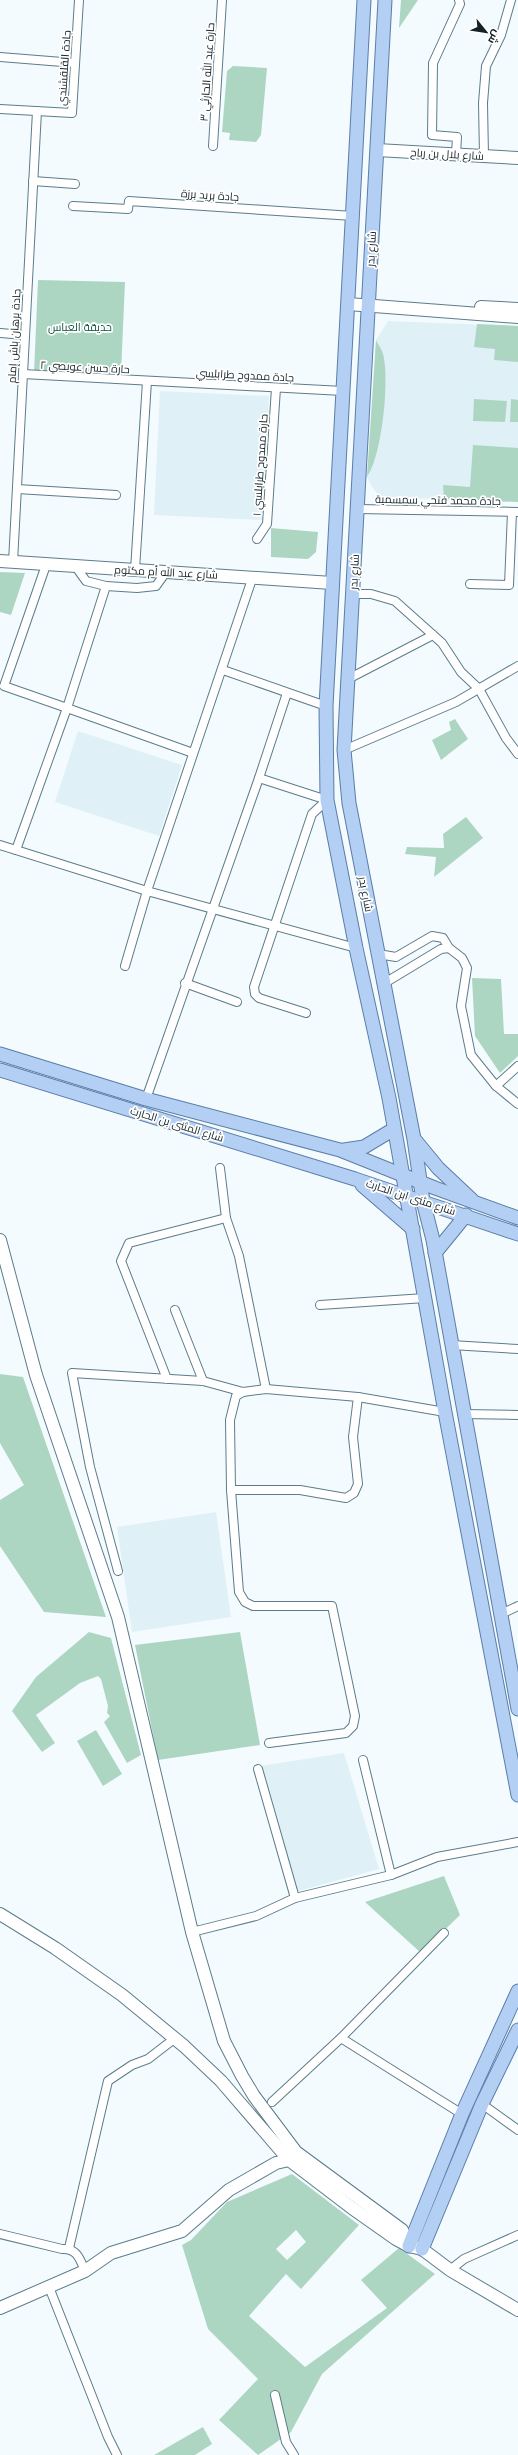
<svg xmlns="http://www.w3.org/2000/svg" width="518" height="2455" font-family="'Open Sans',Cairo,sans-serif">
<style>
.built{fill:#dff0f7}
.green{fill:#add6c2;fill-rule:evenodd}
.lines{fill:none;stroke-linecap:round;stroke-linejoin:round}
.street-casing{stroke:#5c7c8a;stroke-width:10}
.secondary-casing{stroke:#5c7c8a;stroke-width:14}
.primary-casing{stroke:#5b7da7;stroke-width:15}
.street{stroke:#fff;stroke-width:8}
.secondary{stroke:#fff;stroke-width:12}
.primary{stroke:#b3cff4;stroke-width:13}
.labels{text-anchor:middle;stroke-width:3.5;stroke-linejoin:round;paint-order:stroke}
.street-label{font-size:11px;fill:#142126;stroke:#fff}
.park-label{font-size:11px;fill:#0d5039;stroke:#fff}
</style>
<rect width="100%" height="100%" fill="#f4fbfe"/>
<!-- built -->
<g class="built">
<polygon points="388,321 518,326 518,502 380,497 372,487 367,477 376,340"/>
<polygon points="160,391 269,396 263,520 154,515"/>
<polygon points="78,731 182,765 159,836 55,802"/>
<polygon points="216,1512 231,1617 132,1632 117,1527"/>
<polygon points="344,1753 379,1869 298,1891 260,1766"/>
</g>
<!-- green -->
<g class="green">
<polygon points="401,0 418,0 399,28"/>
<polygon points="233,66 267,68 261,135 256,142 229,140 230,133 222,132 227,71"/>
<polygon points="38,280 125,282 121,373 116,372 115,375 34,373"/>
<polygon points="477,324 518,326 518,362 494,360 495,349 474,347"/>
<path d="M 376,340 C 378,345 382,349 383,354 C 390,379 382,456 367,477 Z"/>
<polygon points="474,399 507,401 505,422 473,421"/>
<polygon points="511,399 518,400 518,422 510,422"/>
<polygon points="473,445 518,448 518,502 444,499 443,485 470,487"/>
<polygon points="271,528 318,532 316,552 308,559 271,557"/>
<polygon points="0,572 25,573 11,615 0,612"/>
<polygon points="455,719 468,739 441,760 432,740 451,730 449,722"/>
<polygon points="466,817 483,838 434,877 436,857 405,854 407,847 444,848 443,834"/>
<polygon points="472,978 501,979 504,1034 518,1034 518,1056 500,1073 475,1036"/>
<polygon points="0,1374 23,1377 106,1617 44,1612 0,1546 0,1500 24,1485 0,1443"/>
<polygon points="89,1632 111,1638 141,1755 127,1763 104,1722 110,1716 107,1713 108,1706 101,1679 98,1676 80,1683 36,1715 55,1743 42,1752 12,1711 36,1677"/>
<polygon points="240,1632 260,1745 158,1760 135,1645"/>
<polygon points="96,1730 122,1774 103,1786 77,1741"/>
<polygon points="444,1876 460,1915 421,1953 365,1902"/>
<path d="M 292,2174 L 359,2225 L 301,2289 L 286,2274 L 249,2316 L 305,2367 L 387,2308 L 361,2280 L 399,2248 L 435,2274 L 322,2374 L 291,2432 L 258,2455 L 219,2420 L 258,2379 L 208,2329 L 182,2245 L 191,2240 L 227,2202 ZM 296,2230 L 306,2242 L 287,2260 L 276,2249 Z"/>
<polygon points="203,2427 212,2444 195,2455 154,2455"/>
</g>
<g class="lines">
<!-- street casing -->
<g class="street-casing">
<g id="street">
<polyline points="0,57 75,63"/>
<polyline points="0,109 72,113 79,0"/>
<polyline points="213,146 222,0"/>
<polyline points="456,154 457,137 432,135 433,63 460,4 459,0"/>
<polyline points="484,156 483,103 486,66 501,35 511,0"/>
<polyline points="33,181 75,184"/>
<polyline points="73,206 128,209 129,201 353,216"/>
<polyline points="0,333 25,335"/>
<polyline points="23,374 343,391"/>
<polyline points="17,489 116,495"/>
<polyline points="357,509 518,512"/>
<polyline points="257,539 267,524 276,388"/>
<polyline points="13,562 37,111"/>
<polyline points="46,565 4,686 67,708 106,586 86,581 76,567"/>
<polyline points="135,570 147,381"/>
<polyline points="253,576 147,891 356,948"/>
<polyline points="470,584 509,585 512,512"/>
<polyline points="106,586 137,588 156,586 166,572"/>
<polyline points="353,594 371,594 395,601 442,643 461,672 479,689 506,738 518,754"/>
<polyline points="223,670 326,706"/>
<polyline points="348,679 433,635"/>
<polyline points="344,750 456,702 518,666"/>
<polyline points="259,778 327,800 312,814 254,987 255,994 259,998 306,1013"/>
<polyline points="0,845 147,891 125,966"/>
<polyline points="16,850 67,708 193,753"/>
<polyline points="378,954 396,957 432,936 443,938 449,948 462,958 467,968 461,1006 471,1055 496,1086 518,1066"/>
<polyline points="185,983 237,1002"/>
<polyline points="383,984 441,949 449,948"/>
<polyline points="496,1086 518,1104"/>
<polyline points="146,1099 259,778 287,693"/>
<polyline points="220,1168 226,1218"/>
<polyline points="320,1305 425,1298"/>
<polyline points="175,1310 203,1381"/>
<polyline points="451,1345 518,1349"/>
<polyline points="167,1379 121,1261 129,1243 226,1218 239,1256 266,1389"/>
<polyline points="243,1392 236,1396 230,1420 231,1490 239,1592 245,1602 253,1606 332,1606 355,1716 353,1726 346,1733 269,1743"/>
<polyline points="463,1414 518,1415"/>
<polyline points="231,1490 300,1490 346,1498 354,1493 358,1484 353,1437 358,1397"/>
<polyline points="118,1571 90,1467 72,1373 203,1381 243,1392 266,1389 358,1397 445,1412"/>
<polyline points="499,1615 518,1606"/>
<polyline points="363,1760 391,1875"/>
<polyline points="258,1769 295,1898"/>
<polyline points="192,1932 256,1916 295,1898 391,1875 437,1857 518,1842"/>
<polyline points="341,2038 462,2114"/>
<polyline points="272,2102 341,2038 444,1933"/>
<polyline points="482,2104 518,2130"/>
<path d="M 0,2234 L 62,2249 C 77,2248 80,2259 85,2271"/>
<polyline points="69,2248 108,2081 132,2065 148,2059 174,2039"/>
<polyline points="450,2270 464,2259 518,2235"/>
<polyline points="49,2287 108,2437 117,2455"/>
<polyline points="275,2395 286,2442 294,2455"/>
</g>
</g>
<!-- secondary casing -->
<g class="secondary-casing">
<g id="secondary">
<polyline points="377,150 518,158"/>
<polyline points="348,304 518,317"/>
<polyline points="481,307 518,309"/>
<polyline points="0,561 332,583"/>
<polyline points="0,1240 36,1375 118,1617 192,1932 224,2041 242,2076 254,2096 296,2152 402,2230 409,2246"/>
<polyline points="0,1914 55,1948 122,1995 184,2046 221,2081 289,2160 352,2208 396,2239 409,2246 422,2249 450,2270 518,2310"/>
<polyline points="0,2308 85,2271 111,2253 182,2231 229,2190 276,2163 289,2160"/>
</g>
</g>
<!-- primary casing -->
<g class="primary-casing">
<g id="primary">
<polyline points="364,0 326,706 327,800 356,948 389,1098 445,1412 518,1795"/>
<polyline points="385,0 344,750 349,803 414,1139 423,1201 433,1240 518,1709"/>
<polyline points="0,1054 146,1099 340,1150 435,1188 518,1218"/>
<polyline points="0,1070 355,1179 518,1234"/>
<polyline points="415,1140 438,1168 472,1200"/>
<polyline points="344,1150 364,1147 394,1129"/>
<polyline points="362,1185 413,1229"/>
<polyline points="435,1253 466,1215"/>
<polyline points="409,2246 462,2114 518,1991"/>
<polyline points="422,2249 482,2104 518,2030"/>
</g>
</g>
<!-- street -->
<use href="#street" class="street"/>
<!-- secondary -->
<use href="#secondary" class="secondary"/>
<!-- primary -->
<use href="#primary" class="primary"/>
</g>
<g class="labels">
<!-- street labels -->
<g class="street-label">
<text transform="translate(64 68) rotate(-86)" y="4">جادة القلقشندي</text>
<text transform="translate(207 72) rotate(-86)" y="4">حارة عبد الله الحارثي ٣</text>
<text transform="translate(447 154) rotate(3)" y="4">شارع بلال بن رباح</text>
<text transform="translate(210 195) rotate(4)" y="4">جادة بريد برزة</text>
<text transform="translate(371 249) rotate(-87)" y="4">شارع بدر</text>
<text transform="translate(14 336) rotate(-87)" y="4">جادة برهان باش إمام</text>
<text transform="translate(85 367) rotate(3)" y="4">حارة حسن عويصي ٢</text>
<text transform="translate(245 375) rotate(3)" y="4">جادة ممدوح طرابلسي</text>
<text transform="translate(260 465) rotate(-86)" y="4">حارة ممدوح طرابلسي ١</text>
<text transform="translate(438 500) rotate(1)" y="4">جادة محمد فتحي سمسمية</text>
<text transform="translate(166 572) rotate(3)" y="4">شارع عبد اللّه أم مكتوم</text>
<text transform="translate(354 572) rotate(-87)" y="4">شارع بدر</text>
<text transform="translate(366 894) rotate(79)" y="4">شارع بدر</text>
<text transform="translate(177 1124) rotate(17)" y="4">شارع المثنى بن الحارث</text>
<text transform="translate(411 1197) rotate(18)" y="4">شارع مثنى ابن الحارث</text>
</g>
<!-- park labels -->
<g class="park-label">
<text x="80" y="331">حديقة العباس</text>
</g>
</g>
<!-- north arrow -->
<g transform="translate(486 32) rotate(120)" stroke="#ffffff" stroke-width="3" paint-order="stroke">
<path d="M0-3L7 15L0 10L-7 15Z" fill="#142126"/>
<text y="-6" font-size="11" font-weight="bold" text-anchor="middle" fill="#142126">ش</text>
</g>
</svg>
